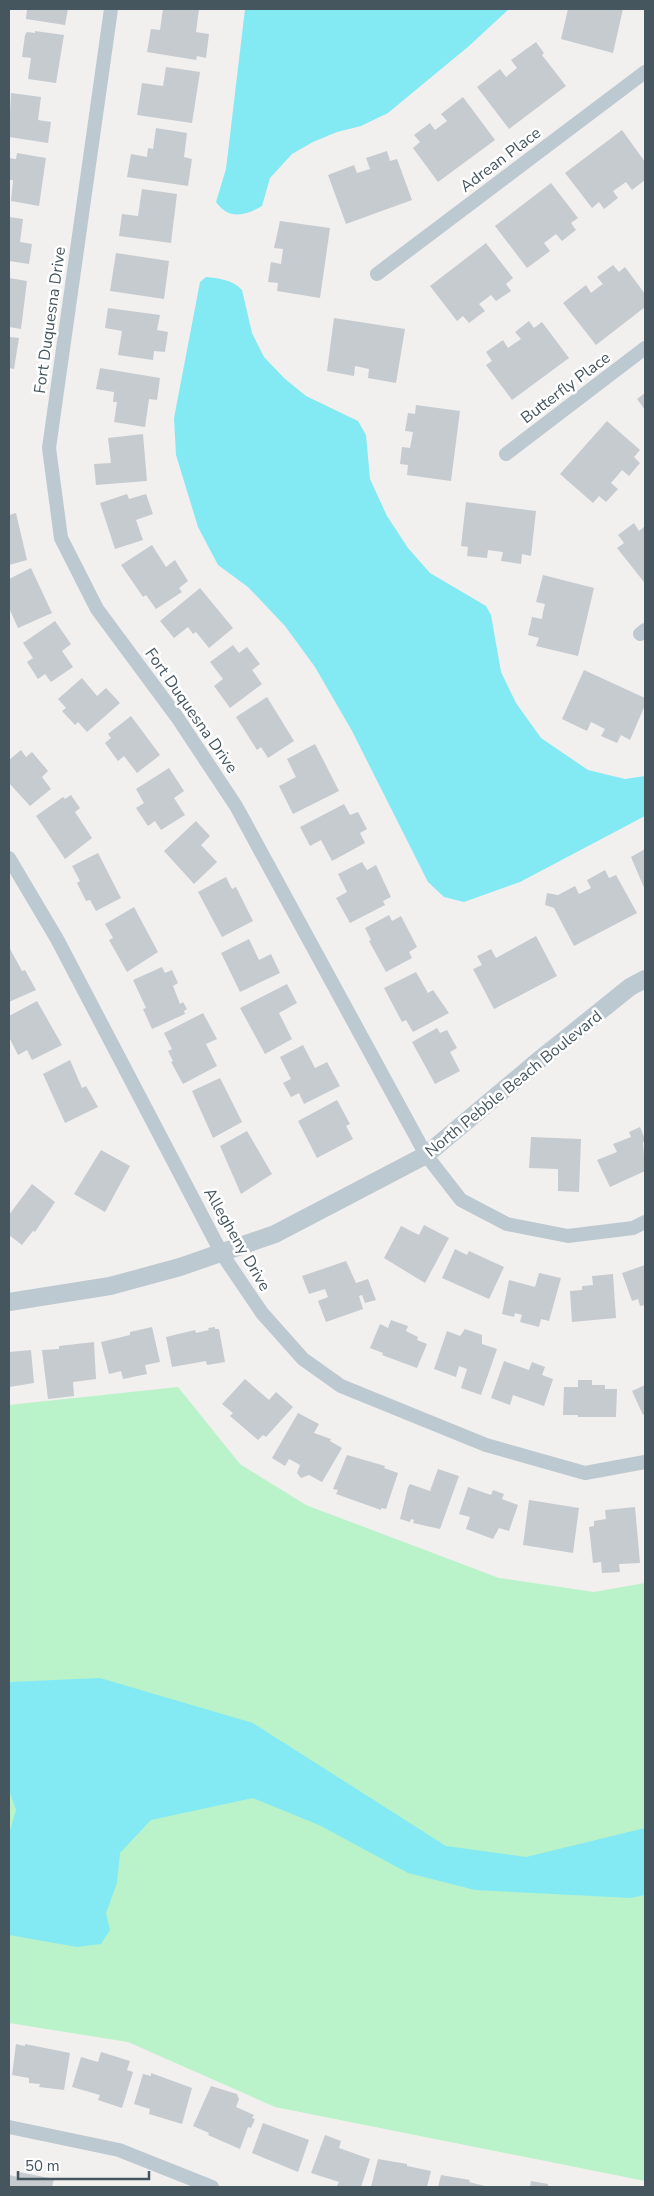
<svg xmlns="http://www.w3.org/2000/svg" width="654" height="2196" font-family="'Nunito Sans',sans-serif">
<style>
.green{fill:#baf3c9}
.water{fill:#83eaf4}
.building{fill:#c6cbd0}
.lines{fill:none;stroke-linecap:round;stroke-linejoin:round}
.minor{stroke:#bcc9d0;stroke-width:14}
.tertiary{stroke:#bcc9d0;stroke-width:18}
.labels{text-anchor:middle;stroke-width:5;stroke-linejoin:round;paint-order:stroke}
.street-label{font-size:16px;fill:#45565f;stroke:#fff}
</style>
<rect width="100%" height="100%" fill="#f2efef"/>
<!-- green -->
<polygon class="green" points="178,1387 240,1464 306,1505 499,1578 594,1592 645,1583 645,2181 275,2107 128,2042 9,2023 9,1405"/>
<!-- water -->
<g class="water">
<path d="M 245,9 L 509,9 L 469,46 L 388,113 L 361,126 L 337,132 L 313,142 L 292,154 L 270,178 L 262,206 C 245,216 229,220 216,202 L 226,169 Z"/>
<path d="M 206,277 C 219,278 233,280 242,290 L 252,333 L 264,357 L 284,378 L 306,396 L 358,421 L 366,435 L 370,479 L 387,516 L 408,548 L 430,573 L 486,606 L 491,615 L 501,672 L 516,703 L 541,738 L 588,770 L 625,779 L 645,776 L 645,816 L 520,882 L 464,902 L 444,897 L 428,882 L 352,731 L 315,667 L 285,626 L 248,587 L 218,565 L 198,527 L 176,455 L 174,418 L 200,282 Z"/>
<polygon points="100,1678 253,1723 446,1846 526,1857 645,1828 645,1895 631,1898 475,1890 408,1873 319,1825 253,1798 151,1820 120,1853 117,1883 106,1913 110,1930 101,1944 77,1947 9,1935 9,1834 16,1810 9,1790 9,1682"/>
</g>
<!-- building -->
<g class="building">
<polygon points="27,9 68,9 65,25 26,19"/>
<polygon points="163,9 199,9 196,32 209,34 206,58 197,56 196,60 147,52 151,29 160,30"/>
<polygon points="568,9 623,9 613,53 561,39"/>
<polygon points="35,31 64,35 56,83 28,79 31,58 22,57 25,35 27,32 35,33"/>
<polygon points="536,42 544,53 542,55 566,86 509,129 477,87 500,69 506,77 517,68 511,60"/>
<polygon points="166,67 200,72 192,123 137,115 142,83 163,86"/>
<polygon points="11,93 41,97 38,120 51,122 48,143 9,137"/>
<polygon points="463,97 495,140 438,182 413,148 420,142 414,135 430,123 435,130 447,121 441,114"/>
<polygon points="156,128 187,133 184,157 192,159 188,186 127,177 131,154 147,157 148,148 153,149"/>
<polygon points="622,130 645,162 645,180 632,190 626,182 613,191 618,198 604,209 599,202 592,208 565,173"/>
<polygon points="387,151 390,161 397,159 412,200 346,224 328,175 354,165 357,173 370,169 366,158"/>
<polygon points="17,153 46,158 39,206 11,201 13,180 9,180 9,158 16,159"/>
<polygon points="551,183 578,218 571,223 576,230 562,241 556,234 544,243 550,251 527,268 495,226"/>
<polygon points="142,189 177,194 171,243 119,236 122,214 138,216"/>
<polygon points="9,217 23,219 20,242 32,244 29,264 9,261"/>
<polygon points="280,221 330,228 320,298 277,291 278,283 268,282 271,262 281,264 283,249 274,248"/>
<polygon points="486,243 513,278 506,284 511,291 496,301 491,295 479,304 485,311 469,323 463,316 457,321 430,286"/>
<polygon points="116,253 169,261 164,299 110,291"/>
<polygon points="613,265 619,272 625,267 645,294 645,307 596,345 563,303 586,285 591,293 596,289 603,284 597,277"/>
<polygon points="9,278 27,281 21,329 9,327"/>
<polygon points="108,308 160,315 157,330 168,332 165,352 154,351 153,360 118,355 122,331 105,328"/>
<polygon points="334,318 405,329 396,383 368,378 369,369 355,366 354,376 327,371"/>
<polygon points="529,321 534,328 542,322 569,358 512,400 486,365 492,361 486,352 503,340 508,348 515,343 521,339 515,332"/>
<polygon points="9,337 19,338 14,369 9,368"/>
<polygon points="100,368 160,378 157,400 149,399 145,427 114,422 117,402 113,402 114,392 96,389"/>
<polygon points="645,393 645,410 637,399"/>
<polygon points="416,405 460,411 451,481 407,475 408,465 400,464 402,447 410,448 413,432 405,431 408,413 415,414"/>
<polygon points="607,421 640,450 634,457 640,463 629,476 622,470 617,476 611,483 618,489 606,502 599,496 593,503 560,474"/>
<polygon points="143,434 147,481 96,485 94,464 111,463 108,438"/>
<polygon points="127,494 129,499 146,494 153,514 136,520 143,540 115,549 100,503"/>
<polygon points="466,502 536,511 531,556 522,554 521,564 501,561 503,552 495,551 488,550 487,558 467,556 468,547 461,546"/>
<polygon points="16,513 27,560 9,565 9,515"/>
<polygon points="634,523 639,531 645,526 644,582 617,548 624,543 618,535"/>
<polygon points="152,545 166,567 175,560 188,581 179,588 182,592 156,609 146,595 143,597 121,565"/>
<polygon points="31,568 52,613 18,628 9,608 9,579"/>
<polygon points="543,575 594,588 578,656 536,646 539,638 528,635 532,617 542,619 543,612 545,604 536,602"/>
<polygon points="200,588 233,628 209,648 196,632 193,634 188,627 174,638 160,621"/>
<polygon points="55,621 71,644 62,651 73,667 51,682 45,674 38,679 27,662 33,658 23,643"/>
<polygon points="233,645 239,653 247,647 260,664 252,670 262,684 230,708 214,686 223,679 210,662"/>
<polygon points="584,670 645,698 645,705 630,740 621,735 617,743 601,736 605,729 591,722 587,731 562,719"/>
<polygon points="82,678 97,696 106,688 120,703 87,732 78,722 75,725 62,711 66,708 58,699"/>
<polygon points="267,697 294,741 268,758 261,747 257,750 236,717"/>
<polygon points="131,716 160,755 137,773 124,756 118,761 105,743 111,738 108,734"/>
<polygon points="315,744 339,791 293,814 279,786 296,777 287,759"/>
<polygon points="21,750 26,757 32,752 48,771 42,777 51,789 30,806 9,783 9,760"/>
<polygon points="169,768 184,791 174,798 185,815 161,830 155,821 148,826 136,808 144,803 136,789"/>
<polygon points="71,795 80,808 75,812 92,838 65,859 36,816 63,797 65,799"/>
<polygon points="344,804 350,815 358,812 367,829 360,833 365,843 332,861 321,840 310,846 300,827"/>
<polygon points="196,821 210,836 201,845 217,862 194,884 164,851"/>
<polygon points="645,849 645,890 631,857"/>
<polygon points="98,853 121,898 96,911 90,900 86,901 77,883 80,881 72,866"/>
<polygon points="362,862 367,870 376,865 391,897 383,901 385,905 350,923 336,898 347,892 338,874"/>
<polygon points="605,870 609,878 616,875 637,913 574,946 554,908 545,905 547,893 558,895 575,886 579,894 591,888 587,880"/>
<polygon points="226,877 232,889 236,887 253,921 222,937 198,892"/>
<polygon points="134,907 158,952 127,972 109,940 113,938 105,924"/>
<polygon points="389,915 392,921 401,916 417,947 409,952 412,958 386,972 369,941 371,940 365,928"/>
<polygon points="536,936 557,976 494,1009 473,969 482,965 477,956 491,949 496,958"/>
<polygon points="249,939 259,960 271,954 280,973 240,992 221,953"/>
<polygon points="9,947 22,971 25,970 36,990 9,1002"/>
<polygon points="162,967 165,973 172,970 178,983 173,986 180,1004 183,1002 187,1009 184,1011 185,1014 152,1029 143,1009 146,1008 133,980"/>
<polygon points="416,972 428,993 433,990 449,1013 413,1032 406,1020 402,1022 384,988"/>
<polygon points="287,984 297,1003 279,1013 292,1039 265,1054 240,1008"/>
<polygon points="37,1001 62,1045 32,1060 27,1050 18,1055 9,1037 9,1016"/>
<polygon points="203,1013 217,1039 206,1044 217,1066 183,1084 171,1062 173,1061 168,1051 172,1049 164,1033"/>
<polygon points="437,1028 440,1033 447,1030 457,1048 450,1052 460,1071 435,1084 412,1042"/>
<polygon points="303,1045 315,1068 327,1062 340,1086 304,1104 299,1093 291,1097 283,1083 291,1079 280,1057"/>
<polygon points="70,1060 82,1088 86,1086 98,1107 65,1123 43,1074"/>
<polygon points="220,1078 242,1122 213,1138 192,1091"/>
<polygon points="337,1100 350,1124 346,1126 353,1139 317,1158 298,1121"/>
<polygon points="640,1127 645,1139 643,1143 645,1171 610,1187 597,1160 617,1152 613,1144 631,1137 629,1132"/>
<polygon points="247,1131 272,1174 241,1194 220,1146"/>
<polygon points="531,1137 581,1139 579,1192 558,1191 558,1169 529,1168"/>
<polygon points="101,1150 130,1166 105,1212 74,1194"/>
<polygon points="32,1184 55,1202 35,1232 33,1231 22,1245 9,1235 9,1215"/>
<polygon points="424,1225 449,1238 425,1283 384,1258 401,1226 419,1235"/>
<polygon points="455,1249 467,1255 469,1251 504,1267 489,1299 442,1278"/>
<polygon points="346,1261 356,1283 368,1279 376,1300 365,1303 362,1295 359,1296 363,1309 326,1322 318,1301 328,1297 325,1289 309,1294 302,1276"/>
<polygon points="645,1265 645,1305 640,1306 638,1299 632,1301 622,1273"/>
<polygon points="539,1273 561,1278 549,1321 541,1319 539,1327 520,1322 522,1315 515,1313 514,1317 502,1314 509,1280 535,1287"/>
<polygon points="613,1274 616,1318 572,1322 570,1291 582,1290 582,1286 593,1285 592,1276"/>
<polygon points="391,1320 408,1326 406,1331 418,1337 417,1340 427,1344 417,1368 382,1355 383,1353 370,1348 380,1324 388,1328"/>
<polygon points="152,1327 160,1362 145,1365 147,1374 123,1379 121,1371 109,1374 101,1342 130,1335 130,1332"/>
<polygon points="215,1327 215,1329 219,1329 225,1362 207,1365 206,1361 172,1367 166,1337 195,1330 196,1333 209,1330 208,1328"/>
<polygon points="465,1329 482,1335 482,1344 497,1349 481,1395 461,1388 467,1369 459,1366 456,1377 434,1369 447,1331 460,1336"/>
<polygon points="94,1342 96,1379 73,1382 74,1396 48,1399 42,1350 59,1349 59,1346"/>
<polygon points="31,1350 34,1383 9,1387 9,1352"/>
<polygon points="504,1361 529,1370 532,1362 545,1367 542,1375 553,1379 544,1406 513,1395 510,1405 491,1398"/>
<polygon points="245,1379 269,1400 276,1392 293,1407 266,1437 263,1435 258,1440 230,1416 233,1413 222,1404"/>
<polygon points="578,1380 592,1380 592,1385 605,1385 605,1389 617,1389 616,1417 578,1417 578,1415 563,1415 564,1387 578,1387"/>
<polygon points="645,1385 645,1414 643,1415 632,1391"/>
<polygon points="298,1413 319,1424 314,1433 331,1439 330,1441 342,1448 322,1482 309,1475 301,1478 297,1473 300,1465 289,1459 285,1466 272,1458"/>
<polygon points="347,1455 385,1466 384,1468 398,1473 386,1509 381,1508 381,1510 336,1494 338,1490 333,1489"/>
<polygon points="438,1469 459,1476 440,1529 413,1523 414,1520 411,1519 410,1522 400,1519 408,1487 410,1484 430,1491"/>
<polygon points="468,1487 491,1495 493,1490 504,1494 502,1499 518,1505 509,1531 499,1528 493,1539 466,1529 470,1517 459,1514"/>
<polygon points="529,1500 579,1508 573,1553 523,1545"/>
<polygon points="635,1507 640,1563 619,1564 620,1572 602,1573 601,1562 593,1563 589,1527 594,1526 594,1521 606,1519 605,1510"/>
<polygon points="16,2044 25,2046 25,2044 70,2053 64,2090 39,2087 40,2084 29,2083 29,2078 12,2075"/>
<polygon points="101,2052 130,2061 127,2070 133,2072 122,2108 98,2100 100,2095 72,2087 81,2057 98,2062"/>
<polygon points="151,2073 192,2088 182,2124 149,2114 150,2109 134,2104 143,2074 151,2076"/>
<polygon points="211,2086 237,2094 239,2099 236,2107 254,2115 252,2118 255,2119 251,2128 248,2127 240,2149 208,2135 209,2133 193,2126"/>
<polygon points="263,2123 309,2140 298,2172 252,2153"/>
<polygon points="325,2135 341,2141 339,2148 370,2159 361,2187 340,2187 337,2186 339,2182 311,2173"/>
<polygon points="378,2159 407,2164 407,2166 431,2171 427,2187 371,2187"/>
<polygon points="19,2172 54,2179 52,2187 9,2187 9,2175 18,2177"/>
<polygon points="441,2175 470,2180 469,2182 489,2187 438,2187"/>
<polygon points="531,2181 548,2184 548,2187 530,2187"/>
</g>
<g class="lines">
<!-- minor -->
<g class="minor">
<polyline points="111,9 49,448 61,538 97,609 177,717 236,806 426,1155 461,1200 507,1224 568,1236 633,1228 645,1222"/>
<polyline points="377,274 645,72"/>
<polyline points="506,454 645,348"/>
<polyline points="640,634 645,630"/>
<polyline points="9,858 57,939 222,1254 262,1313 303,1359 341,1386 486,1445 585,1473 645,1462"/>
<polyline points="9,2127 119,2150 212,2187"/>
</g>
<!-- tertiary -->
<polyline class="tertiary" points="9,1302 110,1286 180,1267 275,1234 426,1155 538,1061 630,987 645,979"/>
</g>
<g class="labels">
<!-- street labels -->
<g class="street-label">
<text transform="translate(500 159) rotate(-37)" y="6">Adrean Place</text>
<text transform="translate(49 320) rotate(-82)" y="6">Fort Duquesna Drive</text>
<text transform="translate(565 387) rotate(-37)" y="6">Butterfly Place</text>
<text transform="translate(192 710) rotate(55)" y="6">Fort Duquesna Drive</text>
<text transform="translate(513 1083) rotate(-39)" y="6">North Pebble Beach Boulevard</text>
<text transform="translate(238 1239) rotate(60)" y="6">Allegheny Drive</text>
</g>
</g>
<!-- border -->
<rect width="654" height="2196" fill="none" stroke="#45565f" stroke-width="20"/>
<!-- scale -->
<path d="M18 2171v8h131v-8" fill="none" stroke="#45565f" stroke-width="2.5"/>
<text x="25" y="2171" font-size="15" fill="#45565f" stroke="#ffffff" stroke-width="4" paint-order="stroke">50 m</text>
</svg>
